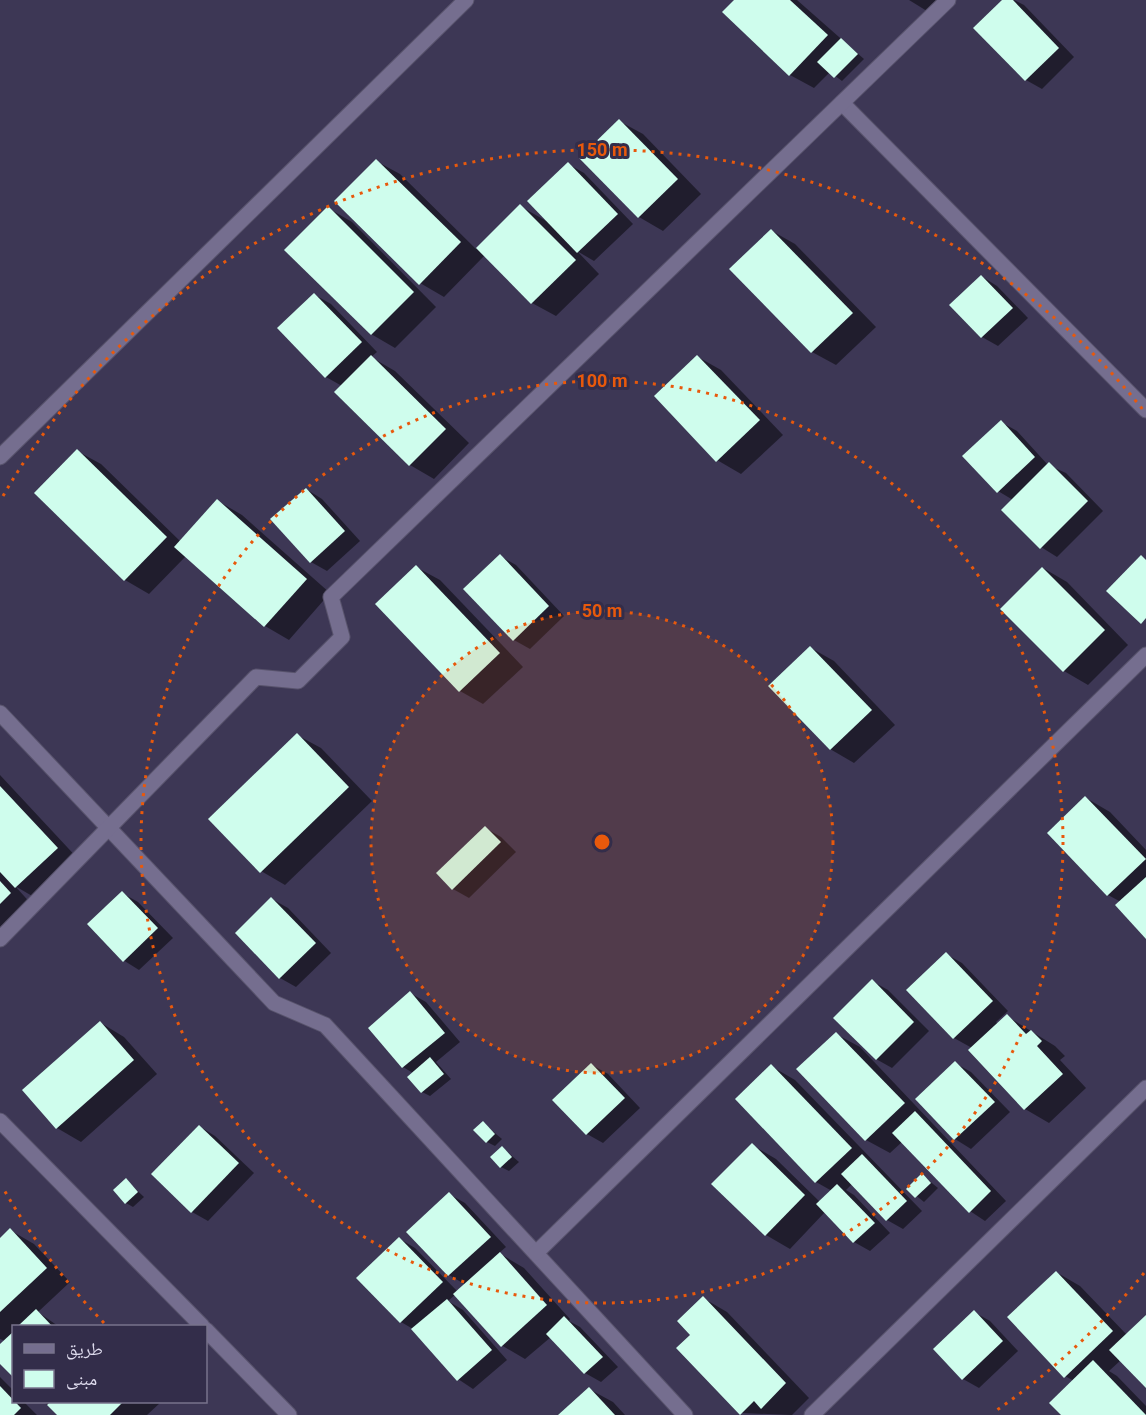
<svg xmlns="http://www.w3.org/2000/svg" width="1146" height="1415" font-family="Roboto,'Noto Naskh Arabic',sans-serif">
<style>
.shadow{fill:#0007}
.building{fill:#cffded}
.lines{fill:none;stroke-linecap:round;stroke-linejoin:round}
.minor-casing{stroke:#58536c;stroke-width:17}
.minor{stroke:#756e8f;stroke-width:15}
.ring{fill:none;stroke:#e8590c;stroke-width:3;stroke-dasharray:3 6}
.centre{fill:#e8590c;stroke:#332d4a;stroke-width:3}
.ring-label{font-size:18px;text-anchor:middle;font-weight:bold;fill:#e8590c;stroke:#332d4a;stroke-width:6;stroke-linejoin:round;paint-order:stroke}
</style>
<rect width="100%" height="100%" fill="#3d3755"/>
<!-- shadow -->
<g class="shadow">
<polygon points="736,0 797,0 864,59 842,81 830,72 814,88 790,75 724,12"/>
<polygon points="909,0 951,0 935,16"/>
<polygon points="1004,0 1014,0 1024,5 1074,57 1042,89 1026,80"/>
<polygon points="619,121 643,134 701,194 663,231 639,217 581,158"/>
<polygon points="376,161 400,174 476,249 520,206 548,222 568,164 584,173 633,224 594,261 577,251 599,274 556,316 532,303 485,255 444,297 420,283"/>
<polygon points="328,208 352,222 436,307 395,348 371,334"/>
<polygon points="772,231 795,244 876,327 836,365 812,352"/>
<polygon points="981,276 997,286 1028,318 998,346 982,337 951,305"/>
<polygon points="315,295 331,304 377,352 371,357 395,371 469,443 434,479 410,465 336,392 342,386 326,377"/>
<polygon points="698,357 721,370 783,435 741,474 717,460"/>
<polygon points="1001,422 1017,431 1048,465 1066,473 1103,511 1057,557 1041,547 1013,500 998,491"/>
<polygon points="77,451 101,464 181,542 218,501 242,515 330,593 289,640 265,626 186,556 149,594 125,580 36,493"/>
<polygon points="306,489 322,499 360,541 327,571 311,562"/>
<polygon points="500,556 516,565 564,616 530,649 514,640"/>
<polygon points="416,567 440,580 523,667 483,704 460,691"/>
<polygon points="1043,568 1067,582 1128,645 1088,685 1064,671"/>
<polygon points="811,648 834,661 895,725 854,763 830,749"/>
<polygon points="297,735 321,748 372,801 285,885 261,871"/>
<polygon points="0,775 81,862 39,900 15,886 34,907 0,940"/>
<polygon points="1086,798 1110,812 1146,850 1146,937 1121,902 1108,895"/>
<polygon points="485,828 501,837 516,852 469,898 453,889"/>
<polygon points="122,893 138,902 173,938 139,970 123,960"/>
<polygon points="272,899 288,908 331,953 296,987 280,978"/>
<polygon points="946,954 962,963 1008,1011 996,1022 998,1024 1007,1016 1055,1046 1065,1056 1060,1060 1086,1088 1049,1123 1025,1109 972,1048 954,1038 908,990"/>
<polygon points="872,981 888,990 929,1031 892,1068 876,1059"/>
<polygon points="410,993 426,1002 460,1042 436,1062 451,1079 430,1096 422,1092 413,1073 403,1067 370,1028"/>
<polygon points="101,1023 124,1037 157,1074 81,1142 57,1128"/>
<polygon points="836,1034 860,1047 1006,1201 985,1221 970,1211 902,1142 890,1153 866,1140"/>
<polygon points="955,1063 971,1072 1010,1112 971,1149 955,1139 917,1099"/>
<polygon points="592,1065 608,1074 640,1108 603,1143 587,1134"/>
<polygon points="771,1066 795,1080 922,1211 903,1229 887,1220 852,1184 846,1190 854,1195 890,1233 870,1251 854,1242 825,1212 790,1249 766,1235 714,1184 752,1145 776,1159 820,1202 832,1191 816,1182"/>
<polygon points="483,1123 502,1139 495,1146 487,1142"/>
<polygon points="199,1126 215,1136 254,1173 208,1221 192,1212"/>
<polygon points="503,1148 519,1162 509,1171 501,1167"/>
<polygon points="922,1175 938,1188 924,1202 908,1189"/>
<polygon points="126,1180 144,1197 133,1207 126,1203"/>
<polygon points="449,1194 465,1203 506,1247 499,1253 524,1268 570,1319 569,1321 580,1327 618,1367 601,1382 585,1373 551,1337 525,1359 501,1345 456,1294 448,1301 463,1310 507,1360 473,1389 458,1379 413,1329 401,1322 400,1239 415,1248 458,1292 466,1285 449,1275 409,1232"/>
<polygon points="10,1230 34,1244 70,1282 38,1312 58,1326 14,1326 14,1376 0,1362 0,1346 5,1341 0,1339 0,1240"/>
<polygon points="1056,1272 1080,1286 1127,1335 1146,1317 1146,1386 1121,1360 1109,1371 1117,1376 1146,1406 1146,1415 1063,1415 1074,1381 1065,1376"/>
<polygon points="703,1298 727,1312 809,1398 792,1415 741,1413 692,1335"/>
<polygon points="974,1312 990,1321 1018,1351 979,1388 963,1379 935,1349"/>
<polygon points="0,1377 14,1391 14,1402 24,1402 37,1415 0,1415"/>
<polygon points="589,1389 613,1402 625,1415 560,1415"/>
<polygon points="44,1402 161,1402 147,1415 59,1415"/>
</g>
<!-- building -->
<g class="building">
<polygon points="734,0 790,0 828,35 789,76 722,12"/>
<polygon points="1002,0 1013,0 1059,48 1025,81 973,28"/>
<polygon points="841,38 858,54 834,78 817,62"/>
<polygon points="619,119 678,179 638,218 579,158"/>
<polygon points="376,159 461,242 419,285 334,201"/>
<polygon points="568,162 618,214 577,253 527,201"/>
<polygon points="520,204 576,260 531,304 476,248"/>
<polygon points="328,206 414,292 371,335 284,250"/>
<polygon points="771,229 853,313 811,353 729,269"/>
<polygon points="981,275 1013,308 981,338 949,305"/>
<polygon points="314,293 362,342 325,378 277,328"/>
<polygon points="371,355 446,429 409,466 334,392"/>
<polygon points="697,355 760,420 716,462 654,396"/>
<polygon points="1001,420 1035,457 997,493 962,456"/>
<polygon points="77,449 167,537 124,581 34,493"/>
<polygon points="1049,462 1088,501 1040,549 1001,510"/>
<polygon points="306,488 345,531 310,563 270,519"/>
<polygon points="217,499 307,579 264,627 174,547"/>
<polygon points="500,554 549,606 513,641 463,589"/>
<polygon points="1141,555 1146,560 1146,618 1141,624 1106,591"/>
<polygon points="416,565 500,653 459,692 375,604"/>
<polygon points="1042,567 1105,630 1063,672 1000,609"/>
<polygon points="810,646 872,710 830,750 768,686"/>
<polygon points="297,733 349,787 260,873 208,819"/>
<polygon points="0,786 58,848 15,888 0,872"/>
<polygon points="1085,796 1146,859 1107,896 1047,833"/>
<polygon points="485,826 501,842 452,890 436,873"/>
<polygon points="1146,877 1146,939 1115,905"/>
<polygon points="0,881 11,893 0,904"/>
<polygon points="122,891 158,928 123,962 87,924"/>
<polygon points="271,897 316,943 279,979 235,933"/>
<polygon points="946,952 993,1001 953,1039 906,990"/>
<polygon points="872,979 914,1022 876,1060 833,1018"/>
<polygon points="410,991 445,1033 402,1068 368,1028"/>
<polygon points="1007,1014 1026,1034 1031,1030 1042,1041 1037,1046 1063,1074 1024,1110 968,1050"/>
<polygon points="100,1021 134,1060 56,1129 22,1090"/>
<polygon points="836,1032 905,1103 865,1141 796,1069"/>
<polygon points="430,1057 444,1074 421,1093 407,1077"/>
<polygon points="955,1061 995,1102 954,1140 915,1099"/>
<polygon points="591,1063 625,1098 586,1135 552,1100"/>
<polygon points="771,1064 852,1148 815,1183 735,1099"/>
<polygon points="915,1111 991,1191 969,1213 892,1133"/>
<polygon points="483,1121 495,1134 486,1143 473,1130"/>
<polygon points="199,1125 239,1163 191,1213 151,1174"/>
<polygon points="752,1143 805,1195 765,1236 711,1184"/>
<polygon points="502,1146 512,1157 500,1168 490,1157"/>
<polygon points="862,1154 907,1201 886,1221 841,1174"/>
<polygon points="922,1173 931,1183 915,1198 906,1189"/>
<polygon points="126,1178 138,1192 125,1204 113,1190"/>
<polygon points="837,1184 875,1223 853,1243 816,1204"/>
<polygon points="449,1192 491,1237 448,1276 406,1232"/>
<polygon points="10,1228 47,1268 0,1312 0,1238"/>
<polygon points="399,1237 443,1282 400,1323 356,1278"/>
<polygon points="500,1252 547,1305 501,1347 453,1294"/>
<polygon points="1056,1271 1113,1331 1064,1378 1007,1317"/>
<polygon points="703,1296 786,1383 761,1409 754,1401 740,1415 676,1348 690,1335 677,1321"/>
<polygon points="447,1299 492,1350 457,1381 411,1329"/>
<polygon points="36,1309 52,1326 18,1326"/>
<polygon points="974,1310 1003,1341 962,1380 933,1349"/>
<polygon points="1146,1315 1146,1388 1109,1350"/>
<polygon points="564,1316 603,1357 584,1374 546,1334"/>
<polygon points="14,1331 14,1378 0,1364 0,1344"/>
<polygon points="1093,1360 1146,1415 1061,1415 1049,1403"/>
<polygon points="0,1386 21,1408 14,1415 0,1415"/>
<polygon points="589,1387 615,1415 558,1415"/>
<polygon points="50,1402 123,1402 110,1415 57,1415 47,1405"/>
</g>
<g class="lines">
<!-- minor casing -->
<g class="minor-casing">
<g id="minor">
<polyline points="842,103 1146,410"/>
<polyline points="0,457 466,0"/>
<polyline points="0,713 274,1003 325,1025 685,1415"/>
<polyline points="0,939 256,677 298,681 342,637 331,597 948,0"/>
<polyline points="0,1121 202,1326"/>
<polyline points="536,1253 1146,655"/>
<polyline points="206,1330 289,1415"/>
<polyline points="812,1415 1146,1088"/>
</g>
</g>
<!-- minor -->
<use href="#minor" class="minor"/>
</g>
<!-- distance rings -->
<circle cx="602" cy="842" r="231" fill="#e8590c" fill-opacity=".12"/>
<g class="ring">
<circle cx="602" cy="842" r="231"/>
<circle cx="602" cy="842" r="461"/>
<path d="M1144 1273A692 692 0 0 1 994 1412M104 1323A692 692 0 0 1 3 1188M3 496A692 692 0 0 1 1144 411"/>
</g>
<circle cx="602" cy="842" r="9" class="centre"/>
<g class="ring-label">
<text x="602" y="156">150 m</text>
<text x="602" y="387">100 m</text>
<text x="602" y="617">50 m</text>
</g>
<!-- legend -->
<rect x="12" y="1325" width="195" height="78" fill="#332d4a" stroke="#78738c" stroke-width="1.5"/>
<rect x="24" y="1344" width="30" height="9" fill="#756e8f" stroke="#78738c" stroke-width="1.5"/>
<text x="66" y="1355" font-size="18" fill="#dfdcee">طريق</text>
<rect x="24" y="1370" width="30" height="18" fill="#cffded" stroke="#78738c" stroke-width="1.5"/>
<text x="66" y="1385" font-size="18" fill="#dfdcee">مبنى</text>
</svg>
